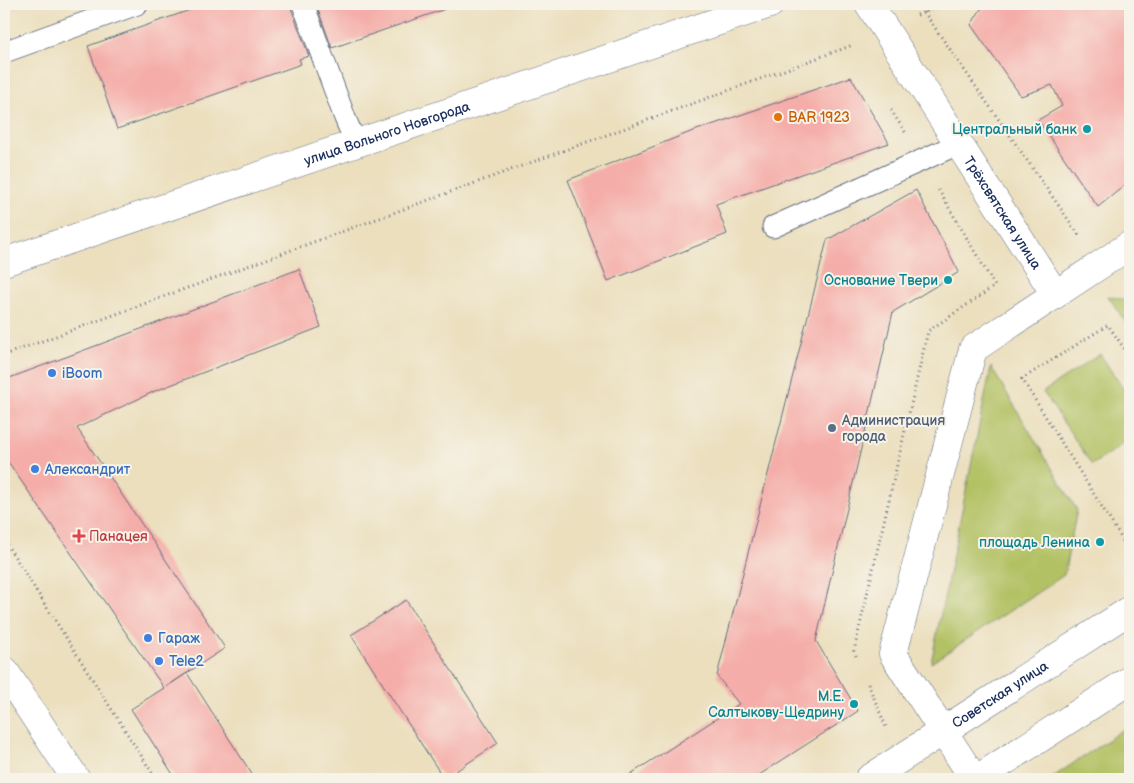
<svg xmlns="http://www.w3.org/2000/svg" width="1134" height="783" font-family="'Balsamiq Sans',sans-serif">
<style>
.green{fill:#b2c164;stroke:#667861}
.building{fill:#f5ada9}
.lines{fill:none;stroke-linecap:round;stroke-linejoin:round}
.service-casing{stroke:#646d80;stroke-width:23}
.minor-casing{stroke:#646d80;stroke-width:29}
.tertiary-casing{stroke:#646d80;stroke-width:29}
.primary-casing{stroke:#646d80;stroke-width:29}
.path{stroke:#646d80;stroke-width:3;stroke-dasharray:1 4;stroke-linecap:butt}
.service{stroke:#fff;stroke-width:21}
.minor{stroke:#fff;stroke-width:28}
.tertiary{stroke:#fff;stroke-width:28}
.primary{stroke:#fff;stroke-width:28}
.food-dot{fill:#e8710a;stroke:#f7f3e8;stroke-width:2}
.culture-dot{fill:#0f9aa8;stroke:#f7f3e8;stroke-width:2}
.shop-dot{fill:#3f7fe0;stroke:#f7f3e8;stroke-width:2}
.service-dot{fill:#5c6f8a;stroke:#f7f3e8;stroke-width:2}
.health-dot{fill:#e0444e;stroke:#f7f3e8;stroke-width:2}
.labels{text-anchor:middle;stroke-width:4;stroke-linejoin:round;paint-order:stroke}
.food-label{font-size:14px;fill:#c56008;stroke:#f7f3e8;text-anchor:start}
.culture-label{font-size:14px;fill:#0d838f;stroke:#f7f3e8;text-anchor:end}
.street-label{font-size:14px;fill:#1b2f5e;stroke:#f7f3e8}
.shop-label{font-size:14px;fill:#366cbe;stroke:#f7f3e8;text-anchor:start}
.service-label{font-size:14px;fill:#4e5e75;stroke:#f7f3e8;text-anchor:start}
.health-label{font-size:14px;fill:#be3a42;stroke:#f7f3e8;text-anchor:start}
</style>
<rect width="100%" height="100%" fill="#f7f3e8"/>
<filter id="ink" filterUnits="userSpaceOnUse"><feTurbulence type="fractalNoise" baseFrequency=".02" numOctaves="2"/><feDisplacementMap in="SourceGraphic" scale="10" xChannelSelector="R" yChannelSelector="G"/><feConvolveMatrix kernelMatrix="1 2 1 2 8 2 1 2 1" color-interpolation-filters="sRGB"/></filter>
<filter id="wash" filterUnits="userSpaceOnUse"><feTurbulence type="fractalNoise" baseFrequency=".0096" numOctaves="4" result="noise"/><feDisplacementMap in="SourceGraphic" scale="20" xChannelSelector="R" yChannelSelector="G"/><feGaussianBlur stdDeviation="1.12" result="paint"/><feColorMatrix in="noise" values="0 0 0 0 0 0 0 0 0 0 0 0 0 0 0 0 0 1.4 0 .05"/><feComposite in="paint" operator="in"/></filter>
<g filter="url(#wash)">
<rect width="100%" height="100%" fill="#ebdfbe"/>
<!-- green -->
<g class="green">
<polygon points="1108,296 1130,301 1130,329"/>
<polygon points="1100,354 1130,399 1130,439 1092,465 1043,392"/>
<polygon points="991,367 1077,510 1064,575 931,663"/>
<polygon points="1130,725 1130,779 1050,779"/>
</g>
<g id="blocks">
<!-- building -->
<g class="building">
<polygon points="207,4 291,4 291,8 309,56 299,59 301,64 117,129 88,46"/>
<polygon points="316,4 444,4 445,9 332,48"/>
<polygon points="984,4 1130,4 1130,181 1098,207 1038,120 1062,106 1052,85 1021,96 971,25"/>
<polygon points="851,77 889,143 716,204 727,234 608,281 568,180 688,133"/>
<polygon points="916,190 959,272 893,312 816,641 858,711 753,779 623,779 739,704 717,676 827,240"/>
<polygon points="299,269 321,327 155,391 77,428 225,648 166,687 187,673 255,779 176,779 131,709 164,688 4,456 4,380 133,332"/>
<polygon points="406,600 498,743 444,779 351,635"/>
</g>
</g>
</g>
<g filter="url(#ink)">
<use href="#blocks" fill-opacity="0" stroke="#646d80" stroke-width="1"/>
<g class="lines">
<!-- service casing -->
<g class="service-casing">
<g id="service">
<polyline points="303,4 345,118 356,144"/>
<polyline points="4,52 137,4"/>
<polyline points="773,227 958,144"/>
</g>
</g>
<!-- minor casing -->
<g class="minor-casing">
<g id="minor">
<path id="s1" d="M 869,4 L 1055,294"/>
<polyline points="974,779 893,654 973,349 1130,245"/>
</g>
</g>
<!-- tertiary casing -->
<g class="tertiary-casing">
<g id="tertiary">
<path id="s2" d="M 4,262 L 770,4"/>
</g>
</g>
<!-- primary casing -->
<g class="primary-casing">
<g id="primary">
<polyline points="4,670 76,779"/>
<path id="s3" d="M 869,779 L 1130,610"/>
<polyline points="977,779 1130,680"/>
</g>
</g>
<!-- path -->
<g class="path">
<polyline points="829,4 833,12"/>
<polyline points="924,12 1079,235"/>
<polyline points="917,15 947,4"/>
<polyline points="891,110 905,132"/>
<polyline points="4,355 853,45"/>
<polyline points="1130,357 1108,325 1022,379 1130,552"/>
<polyline points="4,540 156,779"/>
<polyline points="856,656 854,651 928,331 995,286 938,189"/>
<polyline points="868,684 886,727"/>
</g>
<!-- service -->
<use href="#service" class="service"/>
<!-- minor -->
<use href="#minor" class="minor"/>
<!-- tertiary -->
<use href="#tertiary" class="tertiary"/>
<!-- primary -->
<use href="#primary" class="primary"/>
</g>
</g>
<!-- markers -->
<circle class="food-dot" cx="778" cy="117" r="5"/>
<g class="culture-dot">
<circle cx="1087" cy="129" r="5"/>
<circle cx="948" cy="280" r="5"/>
<circle cx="1100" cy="542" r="5"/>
<circle cx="854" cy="704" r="5"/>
</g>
<g class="shop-dot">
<circle cx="52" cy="373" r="5"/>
<circle cx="35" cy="469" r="5"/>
<circle cx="148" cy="638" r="5"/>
<circle cx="159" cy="661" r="5"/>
</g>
<circle class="service-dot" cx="832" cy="428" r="5"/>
<path class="health-dot" d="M76.5 528.5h5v5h5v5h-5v5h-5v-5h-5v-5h5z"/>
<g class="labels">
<!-- food labels -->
<g class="food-label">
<text x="788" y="122">BAR 1923</text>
</g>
<!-- culture labels -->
<g class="culture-label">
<text x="1077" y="134">Центральный банк</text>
<text x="938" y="285">Основание Твери</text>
<text x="1090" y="547">площадь Ленина</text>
<text x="844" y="701">М.Е.<tspan x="844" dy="16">Салтыкову-Щедрину</tspan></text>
</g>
<!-- street labels -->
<g class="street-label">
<text dy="5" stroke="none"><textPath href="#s2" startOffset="404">улица Вольного Новгорода</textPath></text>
<text dy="5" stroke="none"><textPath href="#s1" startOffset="248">Трёхсвятская улица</textPath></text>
<text dy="5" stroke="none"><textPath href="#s3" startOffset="156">Советская улица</textPath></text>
</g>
<!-- shop labels -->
<g class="shop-label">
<text x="62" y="378">iBoom</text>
<text x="45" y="474">Александрит</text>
<text x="158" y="643">Гараж</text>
<text x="169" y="666">Tele2</text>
</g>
<!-- service labels -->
<g class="service-label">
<text x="842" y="425">Администрация<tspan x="842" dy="16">города</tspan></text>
</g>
<!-- health labels -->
<g class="health-label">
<text x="89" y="541">Панацея</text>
</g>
</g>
<!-- margin -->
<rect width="1134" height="783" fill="none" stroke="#f7f3e8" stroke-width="20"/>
</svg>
